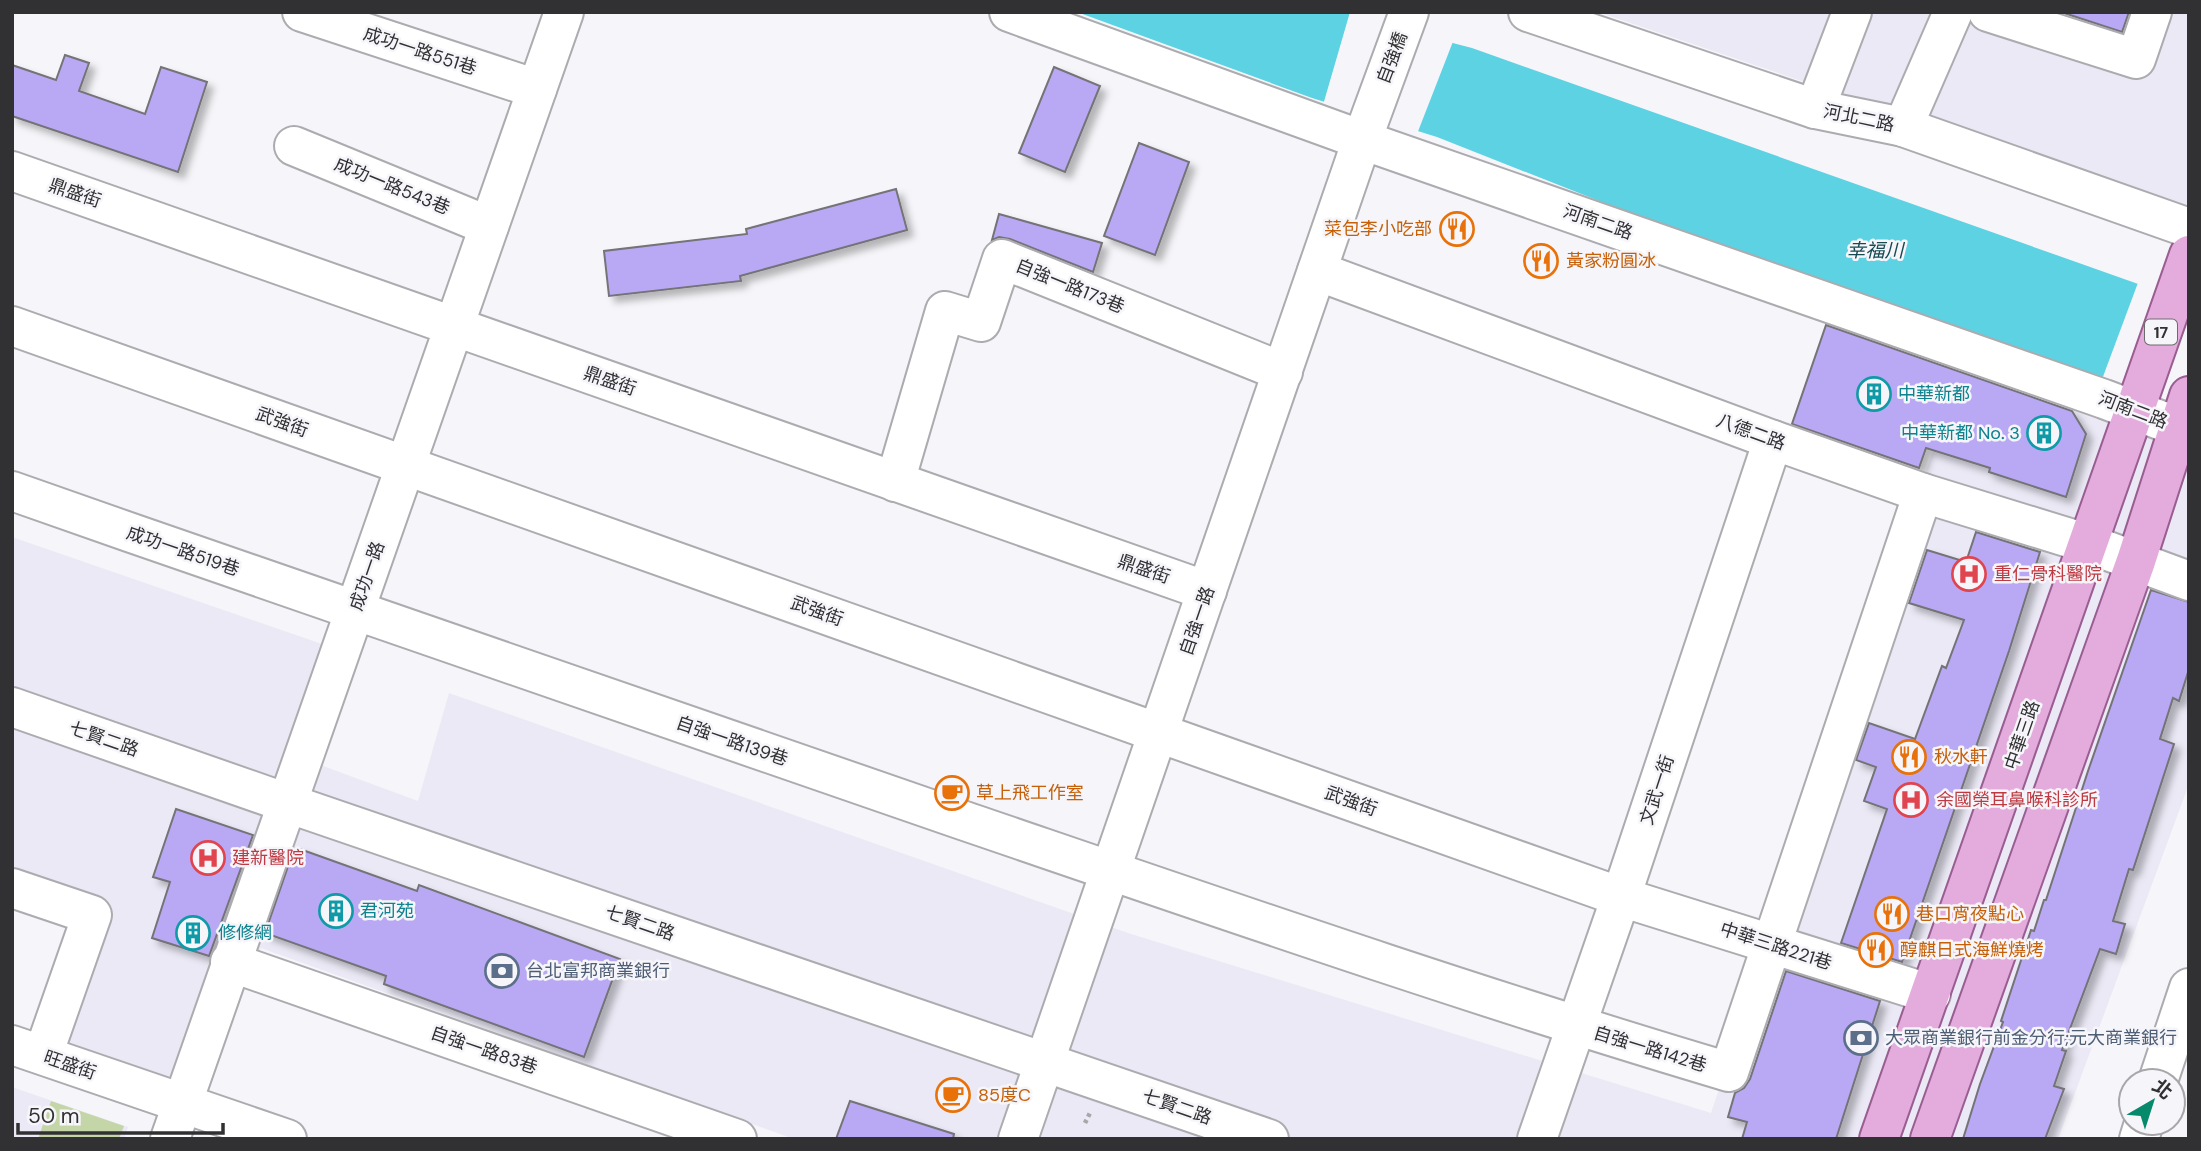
<svg xmlns="http://www.w3.org/2000/svg" width="2201" height="1151" font-family="'DM Sans','Noto Sans TC',sans-serif">
<style>
.built{fill:#eae9f5}
.green{fill:#c4d6a8}
.water{fill:#5cd2e2}
.pier{fill:#f6f5f9}
.building{fill:#b9a9f5;stroke:#747377;stroke-width:2;filter:url(#shadow)}
.lines{fill:none;stroke-linecap:round;stroke-linejoin:round}
.minor-casing{stroke:#acacb0;stroke-width:42}
.major-casing{stroke:#995d91;stroke-width:42}
.path{stroke:#a7a6a9;stroke-width:4.5;stroke-dasharray:3.5 3.5;stroke-linecap:butt}
.minor{stroke:#fff;stroke-width:38}
.major{stroke:#e3acdc;stroke-width:38}
.labels{text-anchor:middle;stroke-width:5;stroke-linejoin:round;paint-order:stroke}
.shield{fill:#f6f5f9;stroke:#6c6c6e;stroke-width:2}
.shield-label{font-size:16px;font-weight:bold;fill:#313133}
.street-label{font-size:18px;fill:#313133;stroke:#f6f5f9}
.food-label{font-size:18px;fill:#c56008;stroke:#f6f5f9;text-anchor:start}
.culture-label{font-size:18px;fill:#0d838f;stroke:#f6f5f9;text-anchor:start}
.health-label{font-size:18px;fill:#be3a42;stroke:#f6f5f9;text-anchor:start}
.service-label{font-size:18px;fill:#4e5e75;stroke:#f6f5f9;text-anchor:start}
.water-label{font-size:19px;font-style:italic;fill:#154a51;stroke:#f6f5f9}
</style>
<defs>
<filter id="shadow"><feDropShadow dx="6" dy="6" stdDeviation="3.5" flood-color="#0004"/></filter>
</defs>
<rect width="100%" height="100%" fill="#f6f5f9"/>
<!-- built -->
<g class="built">
<polygon points="1598,12 2189,12 2189,212 2136,194"/>
<polygon points="1963,361 2189,444 2189,784 2058,1139 794,1139 261,948 203,1089 60,1041 109,909 12,874 12,537 322,644 288,753 418,801 449,693 1128,933 1711,1113"/>
<polygon points="12,1087 128,1127 124,1139 12,1139"/>
</g>
<!-- green -->
<polygon class="green" points="51,1101 124,1126 119,1139 38,1139"/>
<!-- water -->
<polygon class="water" points="1077,12 1355,12 1414,33 1472,48 2141,285 2110,381 1865,306 1437,137 1312,98"/>
<!-- pier -->
<g class="pier">
<polygon points="1350,12 1365,12 1415,30 1454,39 1417,134 1323,105"/>
<polygon points="2139,280 2189,299 2189,406 2101,382"/>
</g>
<!-- building -->
<g class="building">
<polygon points="2061,12 2129,12 2122,32"/>
<polygon points="65,55 89,63 79,91 145,114 161,67 207,82 178,172 12,116 12,65 56,80"/>
<polygon points="1054,67 1100,86 1065,172 1019,153"/>
<polygon points="1139,143 1189,162 1155,255 1104,236"/>
<polygon points="896,189 907,230 740,276 741,281 609,296 604,251 747,234 746,229"/>
<polygon points="999,214 1102,243 1093,272 1010,239 999,237 992,240"/>
<polygon points="1826,325 2072,411 2086,434 2066,497 1989,472 1990,468 1926,448 1919,468 1792,424"/>
<polygon points="1976,532 2040,552 2009,651 1902,962 1841,943 1887,809 1864,801 1876,767 1856,760 1869,723 1915,739 1942,666 1946,668 1964,620 1909,603 1927,550 1966,562"/>
<polygon points="2151,590 2189,602 2189,669 2179,701 2173,698 2160,739 2174,744 2133,870 2129,869 2113,921 2125,924 2116,954 2100,949 2062,1050 2066,1051 2054,1086 2064,1089 2045,1139 1963,1139 1980,1084 2003,1022 2001,1021 2031,930 2034,931 2044,900 2046,900 2088,771"/>
<polygon points="176,809 253,835 209,956 152,938 170,882 153,877"/>
<polygon points="297,848 417,891 419,885 620,959 584,1057 384,984 386,976 265,933 294,849"/>
<polygon points="1786,971 1880,1001 1836,1139 1742,1139 1747,1122 1728,1117 1735,1093 1744,1088 1750,1079"/>
<polygon points="850,1101 954,1134 953,1139 836,1139"/>
</g>
<g class="lines">
<!-- minor casing -->
<g class="minor-casing">
<g id="minor">
<polyline points="302,12 537,89"/>
<polyline points="1009,12 1362,140 2104,399 2189,431"/>
<polyline points="1528,12 1815,109 1903,127 2189,228"/>
<polyline points="1988,12 2136,59 2152,12"/>
<polyline points="1815,109 1852,12"/>
<polyline points="1903,127 1953,12"/>
<polyline points="294,146 489,226"/>
<polyline points="12,171 1207,591"/>
<polyline points="1317,271 1773,440 1923,493 2089,544 2189,581"/>
<polyline points="12,326 1621,897 1931,994"/>
<polyline points="895,482 945,311 981,322 1002,259 1283,372"/>
<path d="M 12,491 C 327,602 643,710 959,819 C 1214,906 1470,995 1729,1072 L 1923,493"/>
<polyline points="12,707 287,803 1269,1139"/>
<polyline points="12,888 92,915 43,1055"/>
<polyline points="230,962 737,1139"/>
<polyline points="12,1045 287,1139"/>
<polyline points="2158,1081 2189,988"/>
<polyline points="170,1139 564,12"/>
<polyline points="1018,1139 1362,140 1409,12"/>
<polyline points="1537,1139 1621,897 1773,440"/>
<polyline points="2139,1139 2144,1123"/>
</g>
</g>
<!-- major casing -->
<g class="major-casing">
<g id="major">
<path d="M 1879,1139 C 1984,845 2084,549 2189,255"/>
<polyline points="1930,1139 2136,561 2189,396"/>
</g>
</g>
<!-- path -->
<polyline class="path" points="1085,1123 1091,1111"/>
<!-- minor -->
<use href="#minor" class="minor"/>
<!-- major -->
<use href="#major" class="major"/>
</g>
<!-- icons -->
<defs>
<g id="restaurant-ring" transform="scale(1.75)"><circle r="9.5" fill="#f6f5f9" stroke="#e8710a" stroke-width="1.5"/><path d="M-5-6h1v4h1v-4h1v4h1v-4h1v5L-1.5 .5V6h-2V.5L-5-1ZM5-6V6H3V1.5H1.5Q1.5-4 5-6Z" fill="#e8710a"/></g>
<g id="building-ring" transform="scale(1.75)"><circle r="9.5" fill="#f6f5f9" stroke="#0f9aa8" stroke-width="1.5"/><path d="M-4-6H4V6H1V3H-1V6H-4ZM-2.5-4.3h1.7v1.8h-1.7ZM.8-4.3h1.7v1.8H.8ZM-2.5-1h1.7V.8h-1.7ZM.8-1h1.7V.8H.8Z" fill="#0f9aa8"/></g>
<g id="hospital-ring" transform="scale(1.75)"><circle r="9.5" fill="#f6f5f9" stroke="#e0444e" stroke-width="1.5"/><path d="M-5-5h3v3.5h4V-5h3V5h-3V1.5h-4V5h-3Z" fill="#e0444e"/></g>
<g id="cafe-ring" transform="scale(1.75)"><circle r="9.5" fill="#f6f5f9" stroke="#e8710a" stroke-width="1.5"/><path d="M-5.5-4.5H6V0H3Q3 3.5 0 3.5H-2.5Q-5.5 3.5-5.5 0ZM3-3.2v2h1.7v-2ZM-6 4.5H4V6H-6Z" fill="#e8710a"/></g>
<g id="bank-ring" transform="scale(1.75)"><circle r="9.5" fill="#f6f5f9" stroke="#5c6f8a" stroke-width="1.5"/><path d="M-6-4H6V4H-6ZM0-2.3a2.3 2.3 0 1 0 0 4.6a2.3 2.3 0 1 0 0-4.6Z" fill="#5c6f8a"/></g>
</defs>
<g fill-rule="evenodd">
<use href="#restaurant-ring" x="1457" y="229"/>
<use href="#restaurant-ring" x="1541" y="261"/>
<use href="#building-ring" x="1874" y="394"/>
<use href="#building-ring" x="2044" y="433"/>
<use href="#hospital-ring" x="1969" y="574"/>
<use href="#restaurant-ring" x="1909" y="757"/>
<use href="#cafe-ring" x="952" y="793"/>
<use href="#hospital-ring" x="1911" y="800"/>
<use href="#hospital-ring" x="208" y="858"/>
<use href="#building-ring" x="336" y="911"/>
<use href="#restaurant-ring" x="1892" y="914"/>
<use href="#building-ring" x="193" y="933"/>
<use href="#restaurant-ring" x="1876" y="950"/>
<use href="#bank-ring" x="502" y="971"/>
<use href="#bank-ring" x="1861" y="1038"/>
<use href="#cafe-ring" x="953" y="1095"/>
</g>
<g class="labels">
<!-- shield labels -->
<rect class="shield" x="2145" y="319.5" width="32" height="25" rx="5"/>
<g class="shield-label">
<text x="2161" y="338">17</text>
</g>
<!-- street labels -->
<g class="street-label">
<text transform="translate(420 51) rotate(18)" y="6">成功一路551巷</text>
<text transform="translate(1392 58) rotate(-69)" y="6">自強橋</text>
<text transform="translate(1859 118) rotate(12)" y="6">河北二路</text>
<text transform="translate(392 186) rotate(22)" y="6">成功一路543巷</text>
<text transform="translate(75 193) rotate(19)" y="6">鼎盛街</text>
<text transform="translate(1598 222) rotate(19)" y="6">河南二路</text>
<text transform="translate(1070 286) rotate(22)" y="6">自強一路173巷</text>
<text transform="translate(610 381) rotate(19)" y="6">鼎盛街</text>
<text transform="translate(2133 410) rotate(21)" y="6">河南二路</text>
<text transform="translate(282 422) rotate(20)" y="6">武強街</text>
<text transform="translate(1751 432) rotate(20)" y="6">八德二路</text>
<text transform="translate(183 551) rotate(19)" y="6">成功一路519巷</text>
<text transform="translate(1144 569) rotate(19)" y="6">鼎盛街</text>
<text transform="translate(367 576) rotate(-71)" y="6">成功一路</text>
<text transform="translate(817 611) rotate(20)" y="6">武強街</text>
<text transform="translate(1197 621) rotate(-71)" y="6">自強一路</text>
<text transform="translate(2022 735) rotate(-71)" y="6">中華三路</text>
<text transform="translate(104 739) rotate(19)" y="6">七賢二路</text>
<text transform="translate(732 741) rotate(19)" y="6">自強一路139巷</text>
<text transform="translate(1657 790) rotate(-72)" y="6">文武一街</text>
<text transform="translate(1351 801) rotate(20)" y="6">武強街</text>
<text transform="translate(640 923) rotate(19)" y="6">七賢二路</text>
<text transform="translate(1776 946) rotate(18)" y="6">中華三路221巷</text>
<text transform="translate(1650 1049) rotate(17)" y="6">自強一路142巷</text>
<text transform="translate(484 1050) rotate(19)" y="6">自強一路83巷</text>
<text transform="translate(70 1065) rotate(19)" y="6">旺盛街</text>
<text transform="translate(1177 1107) rotate(19)" y="6">七賢二路</text>
</g>
<!-- food labels -->
<g class="food-label">
<text x="1432" y="235" text-anchor="end">菜包李小吃部</text>
<text x="1566" y="267">黃家粉圓冰</text>
<text x="1934" y="763">秋水軒</text>
<text x="976" y="799">草上飛工作室</text>
<text x="1916" y="920">巷口宵夜點心</text>
<text x="1900" y="956">醇麒日式海鮮燒烤</text>
<text x="978" y="1101">85度C</text>
</g>
<!-- culture labels -->
<g class="culture-label">
<text x="1898" y="400">中華新都</text>
<text x="2020" y="439" text-anchor="end">中華新都 No. 3</text>
<text x="360" y="917">君河苑</text>
<text x="218" y="939">修修網</text>
</g>
<!-- health labels -->
<g class="health-label">
<text x="1994" y="580">重仁骨科醫院</text>
<text x="1936" y="806">余國榮耳鼻喉科診所</text>
<text x="232" y="864">建新醫院</text>
</g>
<!-- service labels -->
<g class="service-label">
<text x="526" y="977">台北富邦商業銀行</text>
<text x="1885" y="1044">大眾商業銀行前金分行;元大商業銀行</text>
</g>
<!-- water labels -->
<g class="water-label">
<text x="1875" y="257">幸福川</text>
</g>
</g>
<!-- border -->
<rect width="2201" height="1151" fill="none" stroke="#313133" stroke-width="28"/>
<!-- north arrow -->
<g transform="translate(2152 1102) rotate(39)"><circle r="33" fill="#f6f5f9" stroke="#a7a7aa" stroke-width="2"/>
<path d="M0-5L12 26L0 18L-12 26Z" fill="#07896c"/>
<text y="-10" font-size="19" font-weight="bold" text-anchor="middle" fill="#313133">北</text>
</g>
<!-- scale -->
<path d="M18 1123v10h205v-10" fill="none" stroke="#313133" stroke-width="3.5"/>
<text x="28" y="1123" font-size="21" fill="#313133" stroke="#f6f5f9" stroke-width="5" paint-order="stroke">50 m</text>
</svg>
